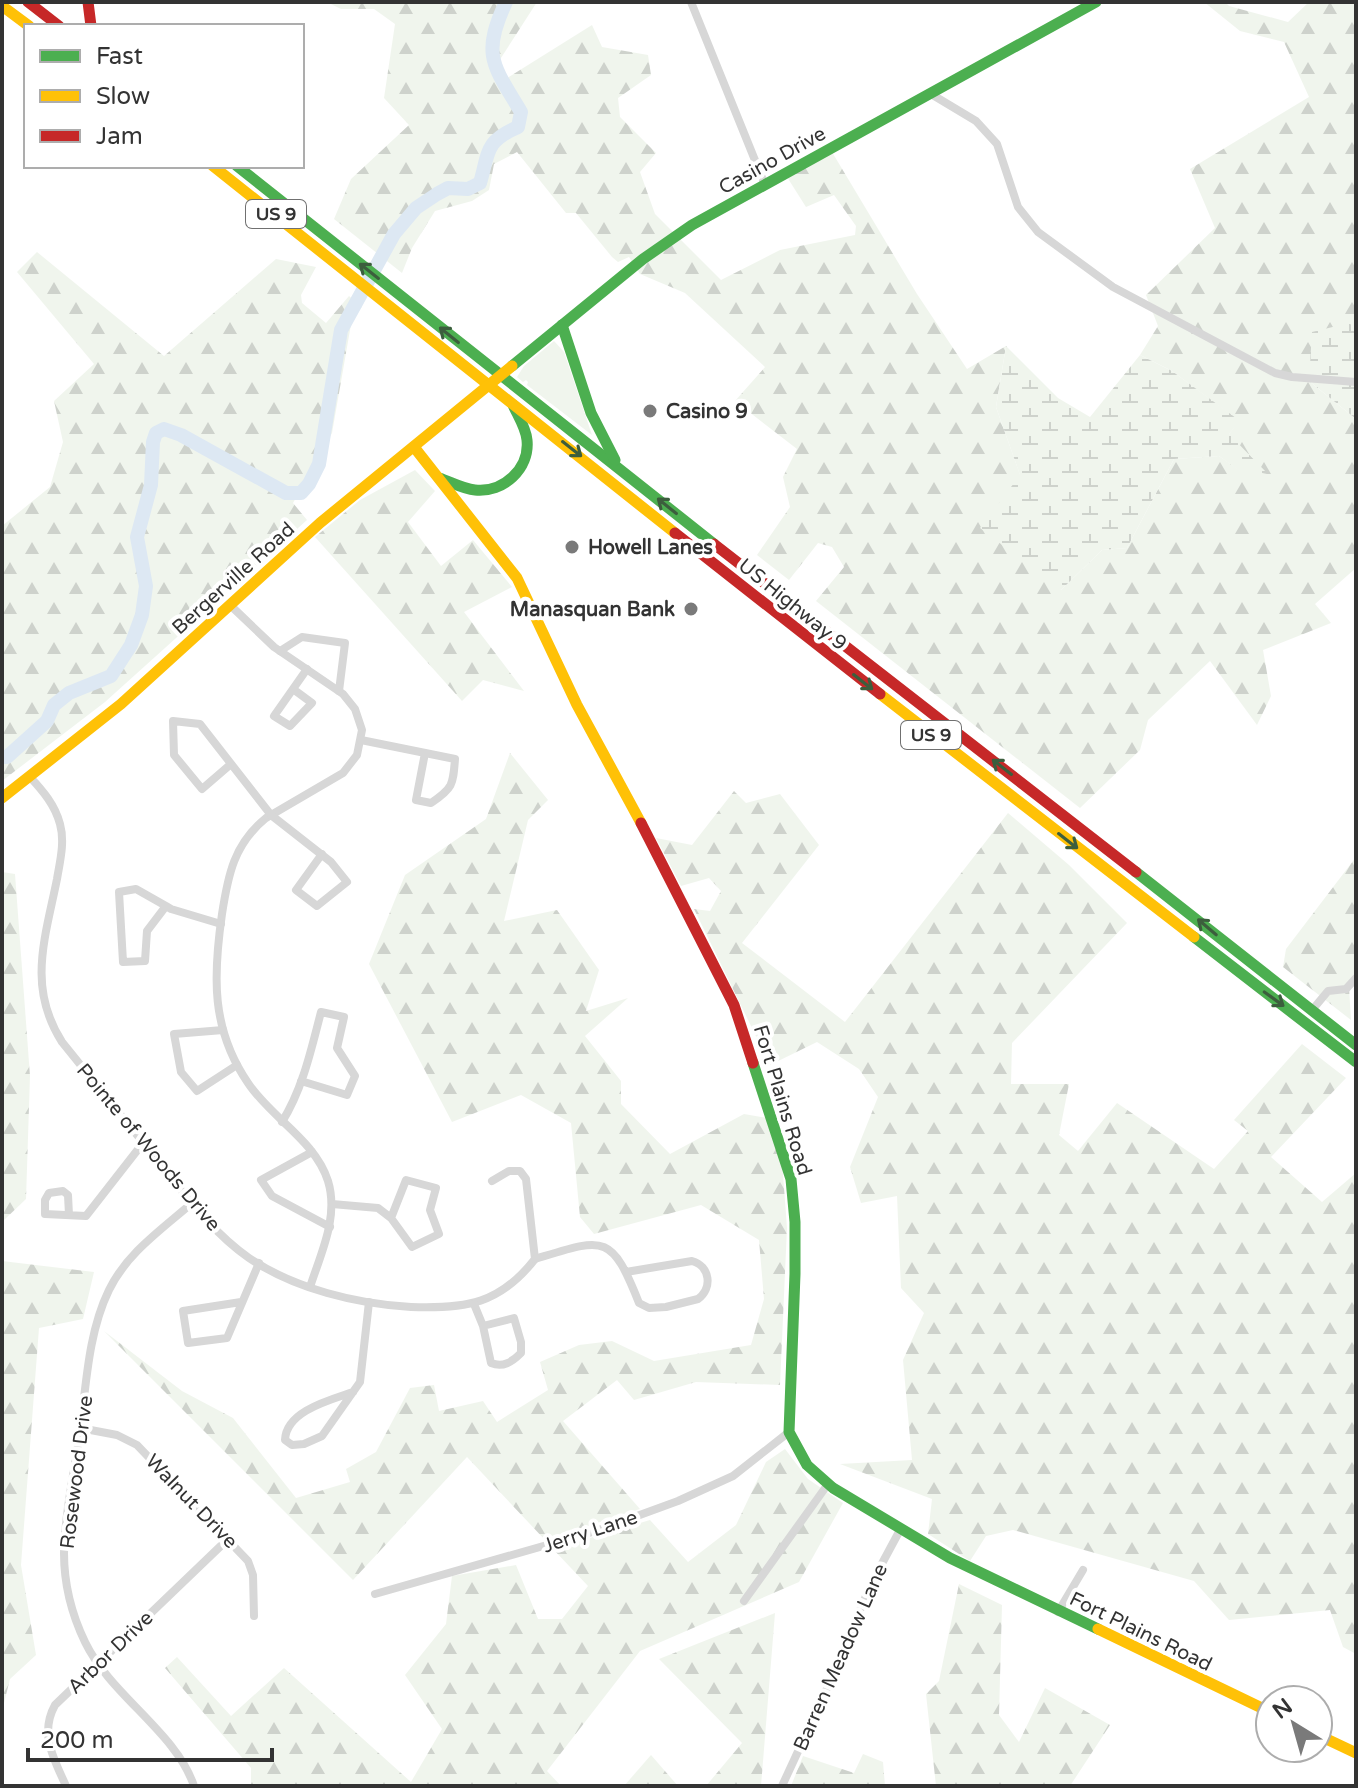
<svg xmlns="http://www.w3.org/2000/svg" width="1358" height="1788" font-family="'Varela Round',sans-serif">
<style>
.grass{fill:#f0f5ed}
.forest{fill:url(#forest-firs)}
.wetland{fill:url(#wetland-marsh)}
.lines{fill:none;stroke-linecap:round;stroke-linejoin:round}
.river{stroke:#dde8f3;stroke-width:14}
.street{stroke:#d7d7d7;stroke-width:8}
.fast{stroke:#4caf50;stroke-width:11}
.slow{stroke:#ffc107;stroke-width:11}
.jam{stroke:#c62828;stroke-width:11}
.oneway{stroke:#3c5e3d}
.poi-dot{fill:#7a7a7a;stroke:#fff;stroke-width:3}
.labels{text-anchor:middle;stroke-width:8;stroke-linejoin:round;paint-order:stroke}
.shield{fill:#fff;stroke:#707070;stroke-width:2}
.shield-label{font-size:18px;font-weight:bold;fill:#333}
.street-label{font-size:20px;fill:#333;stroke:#fff}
.poi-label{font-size:20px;font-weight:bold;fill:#333;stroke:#fff;text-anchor:start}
</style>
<defs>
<pattern id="forest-firs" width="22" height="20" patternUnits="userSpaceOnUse" patternTransform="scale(2)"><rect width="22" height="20" fill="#f0f5ed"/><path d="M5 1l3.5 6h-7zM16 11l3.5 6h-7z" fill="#ced2cc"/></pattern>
<pattern id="wetland-marsh" width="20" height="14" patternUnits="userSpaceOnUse" patternTransform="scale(2)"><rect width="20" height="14" fill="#f0f5ed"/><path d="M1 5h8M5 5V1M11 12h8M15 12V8" fill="none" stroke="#ced2cc"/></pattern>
</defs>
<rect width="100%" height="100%" fill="#fff"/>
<!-- grass -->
<polygon class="grass" points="554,341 564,352 592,435 527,385 528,382 526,380 523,382 517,377 524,366"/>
<!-- forest -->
<g class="forest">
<polygon points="327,2 537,2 499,61 501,82 592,25 602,47 648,55 651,75 618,98 620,117 656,153 640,172 655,214 721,280 780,250 855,235 856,226 834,195 806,207 787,177 832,152 917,294 967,369 1006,346 996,407 1061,590 1102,550 1127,548 1174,459 1219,456 1248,476 1229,434 1239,421 1172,371 1140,355 1158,326 1146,295 1215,228 1190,169 1309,97 1284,42 1240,31 1204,2 1225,2 1229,6 1288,22 1309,2 1356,2 1356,329 1349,324 1309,381 1356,419 1356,568 1315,604 1331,623 1263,650 1271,696 1257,725 1210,661 1148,720 1140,750 1080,808 816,601 844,567 832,547 818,543 789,580 757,555 790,507 783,477 797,449 735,401 765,367 685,293 640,274 629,257 618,262 612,257 576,213 566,213 517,152 494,164 489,190 472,201 435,211 412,248 402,273 334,219 351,179 409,125 384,98 395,24 374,9 341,9"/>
<polygon points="37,252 164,356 276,259 316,267 301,295 302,303 326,323 349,296 362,307 353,313 332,433 293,503 307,520 105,702 2,781 2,526 50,487 63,442 54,401 94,364 17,272"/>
<polygon points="415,470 435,491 408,522 441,566 473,540 512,587 464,612 524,691 483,680 462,701 315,537 360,500"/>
<polygon points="510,753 548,800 528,820 504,921 557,910 599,970 586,1011 628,998 585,1036 621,1081 621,1104 670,1154 744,1114 779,1120 787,1228 780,1385 696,1382 634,1400 617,1380 563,1421 640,1509 545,1540 467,1457 353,1580 104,1331 182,1391 233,1418 296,1498 350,1482 346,1469 376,1452 410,1388 434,1385 439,1411 483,1401 497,1422 548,1390 540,1362 579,1345 612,1341 654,1361 751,1345 764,1299 759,1240 701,1205 594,1234 580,1217 571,1123 521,1095 452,1122 369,964 405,875 486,819"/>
<polygon points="734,791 746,803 780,794 819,845 742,943 845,1022 1008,813 1069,865 1127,923 1012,1043 1011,1084 1069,1084 1059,1135 1078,1151 1117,1103 1214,1169 1248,1131 1234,1120 1302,1044 1346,1078 1271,1157 1322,1202 1356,1173 1356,1654 1343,1647 1330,1610 1229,1620 1194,1581 1013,1530 986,1536 970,1561 928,1534 932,1499 840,1464 912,1460 903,1360 924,1313 901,1288 897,1196 861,1203 850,1167 878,1097 859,1069 817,1042 770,1065 694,909 710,911 721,891 709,878 681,886 656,838 692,845"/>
<polygon points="1356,857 1356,979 1349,987 1351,1020 1283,967 1286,949"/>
<polygon points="2,872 15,874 30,1076 26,1199 2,1222"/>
<polygon points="2,1261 94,1272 83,1319 39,1328 21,1565 36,1655 10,1679 2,1711"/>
<polygon points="785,1449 808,1479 843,1503 799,1582 640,1651 547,1771 561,1786 251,1786 251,1768 165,1668 177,1657 231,1716 284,1668 411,1782 442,1729 405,1675 446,1624 452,1576 516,1565 538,1619 562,1619 588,1586 553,1549 650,1520 688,1562 736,1525 766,1462"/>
<polygon points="959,1584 1002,1605 999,1715 1019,1742 1045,1688 1110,1725 1070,1786 936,1786 926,1694 939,1681"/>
<polygon points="775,1613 761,1786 706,1786 742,1743 659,1659"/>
<polygon points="863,1754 883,1762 885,1786 791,1786 803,1756 854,1773"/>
<polygon points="651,1755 678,1786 624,1786"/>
</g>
<!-- wetland -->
<g class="wetland">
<polygon points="1349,323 1356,329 1356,419 1309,381 1312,332"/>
<polygon points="1006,346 1058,398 1090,417 1140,355 1172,371 1240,421 1229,434 1267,473 1248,477 1219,456 1174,459 1127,548 1102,550 1061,590 980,528 1020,475 996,407"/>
</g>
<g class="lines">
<!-- river -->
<path class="river" d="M 2,757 L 7,757 L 47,721 L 54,705 L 69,693 L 111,676 L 131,645 L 142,615 L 146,586 L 137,537 L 151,485 L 153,442 L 156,433 L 164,429 L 181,435 L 286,493 L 301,493 L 309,484 L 319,464 L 341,330 L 394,234 L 416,208 L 437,194 L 448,188 L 468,189 L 480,183 C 489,152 485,141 518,127 L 521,112 C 493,65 481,55 506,2"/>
<!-- street -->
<g class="street">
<polyline points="691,2 765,185"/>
<polyline points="931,94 976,121 997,144 1018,207 1038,232 1113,287 1275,373 1292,377 1356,382"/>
<path d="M 230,605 L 274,647 L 343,694 L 355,709 L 362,730 L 357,755 L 343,773 L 266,818 C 234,844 228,875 222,914 C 213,976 211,1029 248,1083 C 271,1118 315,1140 328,1181 C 339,1217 321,1253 310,1287"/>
<polyline points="280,651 302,637 345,643 339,691"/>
<polyline points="293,689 312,703 290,726 274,716 307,669"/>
<path d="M 361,740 L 455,759 C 453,785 453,788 431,803 L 416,800 L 425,753"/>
<polyline points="231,764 202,789 174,755 173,721 200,724 271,815 331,862 347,882 317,906 296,890 322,854"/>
<path d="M 30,777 C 43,791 55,805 60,824 C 65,842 60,861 57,879 C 45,939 27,987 62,1042 C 94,1082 126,1121 158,1161 C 186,1196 212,1232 249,1258 C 295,1289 357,1304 411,1307 C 466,1309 500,1304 535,1259 L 526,1179 L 520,1171 L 509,1171 L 492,1181"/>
<polyline points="166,906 147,931 145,961 123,962 119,892 136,889 166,906 171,909 221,924"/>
<polyline points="1313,1009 1328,991 1346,989 1356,978"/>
<polyline points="223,1030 174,1034 181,1072 197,1091 237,1065"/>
<path d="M 282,1122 C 303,1088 311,1050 321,1012 L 344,1017 L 337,1048 L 355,1076 L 347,1095 L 301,1081"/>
<polyline points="312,1152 261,1180 272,1196 330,1227"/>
<path d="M 192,1203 C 161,1230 127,1253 109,1290 C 87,1335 86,1391 79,1439 C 73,1477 65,1515 64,1553 C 64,1583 72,1615 85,1642 C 111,1696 176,1732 194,1786"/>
<polyline points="332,1204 378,1208 391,1218 412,1247 439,1234 430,1210 436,1188 406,1180 391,1218"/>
<polyline points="69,1215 68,1195 63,1191 49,1193 45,1200 45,1214 86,1216 143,1143"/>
<path d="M 535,1259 C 604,1238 611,1232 639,1303 L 649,1308 L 666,1307 L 698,1299 C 713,1288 710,1266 692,1261 L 626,1272"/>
<polyline points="241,1302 183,1311 188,1343 227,1338 259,1263"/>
<path d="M 474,1304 L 483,1326 L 491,1363 C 503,1368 512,1362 521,1353 L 521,1342 L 514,1318 L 483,1326"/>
<path d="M 353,1392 C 330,1400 286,1411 285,1440 L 292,1445 L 304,1444 L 322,1436 L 360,1382 L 369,1302"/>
<polyline points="80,1428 117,1435 137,1445 248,1561 253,1575 254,1616"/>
<polyline points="375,1594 596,1531 678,1501 733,1476 789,1432"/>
<polyline points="744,1601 828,1484"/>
<polyline points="1058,1612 1083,1570"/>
<path d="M 66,1786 C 54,1759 39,1734 55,1705 L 228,1539"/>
<polyline points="782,1786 825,1693 871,1584 900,1530"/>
</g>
<!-- fast -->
<g class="fast">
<polyline points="237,166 714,544"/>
<polyline points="562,325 591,413 615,460"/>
<polyline points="512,366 643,259 692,225 1096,2"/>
<path d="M 439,478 C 451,482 463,489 475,490 C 503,493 530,469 527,440 C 526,428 518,416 513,405"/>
<polyline points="1136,872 1356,1045"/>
<polyline points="1194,937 1356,1062"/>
<polyline points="753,1063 791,1179 795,1222 795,1274 789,1432 807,1465 833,1488 950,1558 1098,1629"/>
</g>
<!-- slow -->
<g class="slow">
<polyline points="2,6 29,26"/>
<polyline points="213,166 675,533"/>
<polyline points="414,447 517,578 577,705 641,823"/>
<polyline points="880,694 1194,937"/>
<polyline points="2,798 121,704 320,523 512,366"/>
<polyline points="1098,1629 1270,1712"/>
<polyline points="1318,1735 1356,1753"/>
</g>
<!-- jam -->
<g class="jam">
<polyline points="28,2 59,26"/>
<polyline points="88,2 91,26"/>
<polyline points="675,533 880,694"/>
<polyline points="714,544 1136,872"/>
<polyline points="641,823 734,1005 753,1063"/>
</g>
</g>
<!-- one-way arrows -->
<defs><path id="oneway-shaft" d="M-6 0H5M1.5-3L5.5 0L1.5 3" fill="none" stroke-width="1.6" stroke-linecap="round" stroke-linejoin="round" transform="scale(2)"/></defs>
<g class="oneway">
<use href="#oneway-shaft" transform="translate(369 271) rotate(-142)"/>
<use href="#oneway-shaft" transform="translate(449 335) rotate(-141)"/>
<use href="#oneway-shaft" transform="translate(572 449) rotate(38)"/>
<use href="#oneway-shaft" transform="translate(667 506) rotate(-141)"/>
<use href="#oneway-shaft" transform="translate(863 682) rotate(38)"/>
<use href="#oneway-shaft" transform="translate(1002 767) rotate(-142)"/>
<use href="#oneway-shaft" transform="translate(1068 841) rotate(38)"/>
<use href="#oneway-shaft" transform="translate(1207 927) rotate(-140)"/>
<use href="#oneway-shaft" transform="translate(1274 999) rotate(36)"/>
</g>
<!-- markers -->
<g class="poi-dot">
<circle cx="650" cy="411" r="8"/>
<circle cx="572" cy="547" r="8"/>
<circle cx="691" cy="609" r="8"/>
</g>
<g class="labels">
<!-- shield labels -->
<g class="shield">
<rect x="246" y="200" width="60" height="28" rx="6"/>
<rect x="901" y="721" width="60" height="28" rx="6"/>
</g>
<g class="shield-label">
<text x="276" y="220">US 9</text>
<text x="931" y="741">US 9</text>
</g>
<!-- street labels -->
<g class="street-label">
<text transform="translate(772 160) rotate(-29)" y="7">Casino Drive</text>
<text transform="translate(233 578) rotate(-42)" y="7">Bergerville Road</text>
<text transform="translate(793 604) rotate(39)" y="7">US Highway 9</text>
<text transform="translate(783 1100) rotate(73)" y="7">Fort Plains Road</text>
<text transform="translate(149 1147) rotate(50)" y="7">Pointe of Woods Drive</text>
<text transform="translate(76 1472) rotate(-83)" y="7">Rosewood Drive</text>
<text transform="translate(192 1501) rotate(46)" y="7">Walnut Drive</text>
<text transform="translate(590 1531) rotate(-18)" y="7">Jerry Lane</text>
<text transform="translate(1141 1631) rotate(26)" y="7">Fort Plains Road</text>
<text transform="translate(110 1652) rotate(-44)" y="7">Arbor Drive</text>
<text transform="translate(840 1657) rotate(-66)" y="7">Barren Meadow Lane</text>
</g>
<!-- poi labels -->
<g class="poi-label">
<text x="666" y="418">Casino 9</text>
<text x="588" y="554">Howell Lanes</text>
<text x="675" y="616" text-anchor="end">Manasquan Bank</text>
</g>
</g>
<!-- border -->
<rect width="1358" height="1788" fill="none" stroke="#333333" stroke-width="8"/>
<!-- legend -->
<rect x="24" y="24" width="280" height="144" fill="#ffffff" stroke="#adadad" stroke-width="2"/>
<rect x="40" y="50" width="40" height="12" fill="#4caf50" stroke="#adadad" stroke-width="2"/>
<text x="96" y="64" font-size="24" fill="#333333">Fast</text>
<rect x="40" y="90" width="40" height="12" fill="#ffc107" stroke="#adadad" stroke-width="2"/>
<text x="96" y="104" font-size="24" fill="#333333">Slow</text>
<rect x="40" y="130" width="40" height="12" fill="#c62828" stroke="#adadad" stroke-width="2"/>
<text x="96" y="144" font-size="24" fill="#333333">Jam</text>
<!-- north arrow -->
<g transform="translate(1294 1724) rotate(323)"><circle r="38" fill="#ffffff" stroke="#adadad" stroke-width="2"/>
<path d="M0-6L14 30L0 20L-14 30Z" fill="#7a7a7a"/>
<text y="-12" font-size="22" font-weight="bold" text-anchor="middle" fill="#333333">N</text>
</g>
<!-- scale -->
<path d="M28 1748v12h244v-12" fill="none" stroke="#333333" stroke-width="4"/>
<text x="40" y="1748" font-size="24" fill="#333333" stroke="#ffffff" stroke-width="6" paint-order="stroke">200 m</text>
</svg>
